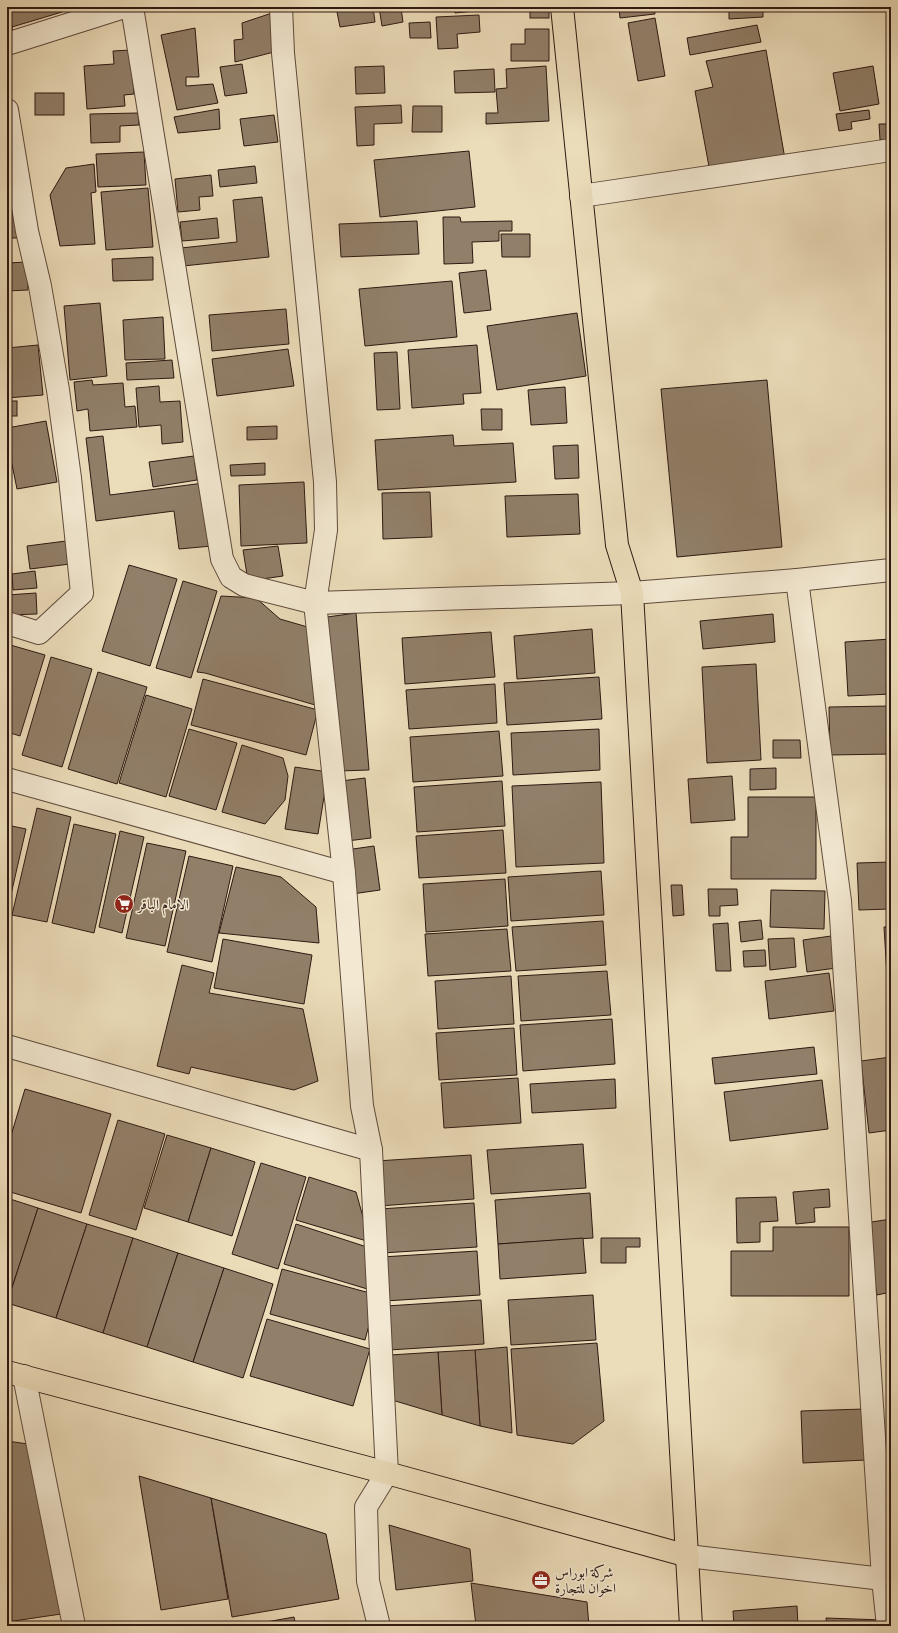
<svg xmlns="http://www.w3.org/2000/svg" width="898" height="1633" font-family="Alegreya,Amiri,serif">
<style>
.building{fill:#917f69;stroke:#2e1912}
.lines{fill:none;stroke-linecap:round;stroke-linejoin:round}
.minor-casing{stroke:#5e4a3c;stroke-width:24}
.major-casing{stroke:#2e1912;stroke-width:24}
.minor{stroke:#f3e9d2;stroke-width:22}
.major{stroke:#ecddba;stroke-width:22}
.labels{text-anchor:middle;stroke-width:3;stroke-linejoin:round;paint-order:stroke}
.poi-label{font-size:14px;fill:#2e1912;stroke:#f3e9d2;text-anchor:start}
</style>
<rect width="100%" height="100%" fill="#ecddba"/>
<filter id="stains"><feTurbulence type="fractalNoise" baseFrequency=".005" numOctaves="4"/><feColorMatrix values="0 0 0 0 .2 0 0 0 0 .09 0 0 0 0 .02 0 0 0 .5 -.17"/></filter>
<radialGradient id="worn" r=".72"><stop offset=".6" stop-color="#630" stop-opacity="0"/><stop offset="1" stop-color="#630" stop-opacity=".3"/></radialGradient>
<!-- building -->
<g class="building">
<polygon points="7,7 13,32 7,33"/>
<polygon points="9,7 61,7 62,12 12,27"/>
<polygon points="336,7 373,7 375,22 340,27"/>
<polygon points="379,7 406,7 401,8 403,22 382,26"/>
<polygon points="454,7 503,7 503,8 455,13"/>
<polygon points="619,7 654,7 655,14 620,18"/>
<polygon points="729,7 763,7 763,17 729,19"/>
<rect x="530" y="8" width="19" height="10"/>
<polygon points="272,13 274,52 235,62 234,40 243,39 242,23"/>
<polygon points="479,15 480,32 457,34 458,48 438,49 436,17"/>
<polygon points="655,18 665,76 638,81 628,23"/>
<polygon points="430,22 431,38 410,38 409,23"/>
<polygon points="757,25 761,42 690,55 687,38"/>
<polygon points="195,28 199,77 186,77 186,86 213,84 218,103 177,110 161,35"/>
<polygon points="525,29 549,29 549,61 511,61 511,44 525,44"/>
<polygon points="131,50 134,94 124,95 125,106 87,109 84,66 114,64 113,51"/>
<polygon points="766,50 785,159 710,172 695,91 713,87 706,61"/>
<polygon points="242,64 247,93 225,96 220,67"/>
<polygon points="384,66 385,93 356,94 355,67"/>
<polygon points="546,66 549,121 486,124 486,113 498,113 496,89 507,88 506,69"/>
<polygon points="873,66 879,104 840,111 833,73"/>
<polygon points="494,69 495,92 455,93 454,71"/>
<rect x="35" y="93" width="29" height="22"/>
<polygon points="401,105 402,123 374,124 374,145 357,146 355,107"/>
<polygon points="413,106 442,106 442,132 412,132"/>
<polygon points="219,109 220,129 178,133 174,117"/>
<polygon points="869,110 870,119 851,122 852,129 839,131 836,114"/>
<polygon points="138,113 139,125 120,126 120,142 91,143 90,114"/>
<polygon points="274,115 278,142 244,146 240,119"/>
<polygon points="879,124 891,124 891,139 880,140"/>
<polygon points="469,151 475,207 380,217 374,160"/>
<polygon points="144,152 146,185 98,187 96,154"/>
<polygon points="94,164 96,192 91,193 95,244 60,246 50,195 66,168"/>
<polygon points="255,166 257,183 220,187 218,170"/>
<polygon points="211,175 213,196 199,197 200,210 178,212 175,179"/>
<polygon points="148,188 153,247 106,250 101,192"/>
<polygon points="262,197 269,257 183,266 181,248 237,242 233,200"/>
<polygon points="19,198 21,238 7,238 7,199"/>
<polygon points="443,217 460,217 461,222 512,221 512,231 499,231 499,241 472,242 473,263 444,264"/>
<polygon points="217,218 219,238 182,241 180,222"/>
<polygon points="417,221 419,254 341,257 339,224"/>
<polygon points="501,234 530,234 530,257 502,257"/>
<polygon points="153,257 153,280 113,281 112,259"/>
<polygon points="27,262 28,290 7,291 7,263"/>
<polygon points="486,270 491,310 464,313 459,273"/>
<polygon points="452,281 457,337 365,346 359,289"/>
<polygon points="100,303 107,376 70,380 64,306"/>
<polygon points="286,309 289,344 212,351 209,315"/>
<polygon points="577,313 586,376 497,390 487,326"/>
<polygon points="163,317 165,359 125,360 123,320"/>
<polygon points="38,345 43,395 7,398 7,348"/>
<polygon points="477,345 481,393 463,394 464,404 412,408 408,350"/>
<polygon points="288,349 294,386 217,396 212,359"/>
<polygon points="397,352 400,409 377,410 374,353"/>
<polygon points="172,360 174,378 127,380 126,363"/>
<polygon points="92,380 93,385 123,383 125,407 135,406 137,427 90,431 88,409 77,411 74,382"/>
<polygon points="767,380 782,547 677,557 661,389"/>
<polygon points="159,386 160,402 180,401 183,442 162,444 161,425 139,427 136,388"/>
<polygon points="565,387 567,423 531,425 528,390"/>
<rect x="7" y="401" width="10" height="15"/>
<polygon points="481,409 502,409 502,430 482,430"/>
<polygon points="46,421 57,482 17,489 7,440 7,428"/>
<polygon points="277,426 277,439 247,440 247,427"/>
<polygon points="453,435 454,446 513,443 516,482 378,490 375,440"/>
<polygon points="103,436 110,495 204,483 212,546 179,549 174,511 96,521 86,438"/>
<polygon points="578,445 579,478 555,479 553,446"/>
<polygon points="194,456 197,480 153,487 149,462"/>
<polygon points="265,463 265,475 231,476 230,465"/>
<polygon points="304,482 307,543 241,546 239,485"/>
<polygon points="430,492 432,537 383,539 382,493"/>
<polygon points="578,494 580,534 507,537 505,496"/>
<polygon points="66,541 70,564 30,569 27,546"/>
<polygon points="278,546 283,576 248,581 243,550"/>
<polygon points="129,565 177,579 150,666 102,651"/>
<polygon points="35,571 37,588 13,590 12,574"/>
<polygon points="183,581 217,591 191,678 156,668"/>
<polygon points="36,593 37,614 7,615 7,595"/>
<polygon points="221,596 256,598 280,619 311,628 322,707 205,673 197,672"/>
<polygon points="356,613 369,770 338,771 320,618"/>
<polygon points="773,614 775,642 703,649 700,621"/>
<polygon points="592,629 595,673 517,679 514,636"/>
<polygon points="491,632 495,677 405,684 402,638"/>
<polygon points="891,639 891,694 848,696 845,642"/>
<polygon points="7,644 45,655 20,736 7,732"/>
<polygon points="51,657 92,669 62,767 22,755"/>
<polygon points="756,664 761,760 707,763 702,667"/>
<polygon points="98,672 147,687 117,784 68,769"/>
<polygon points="599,677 602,719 507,725 504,683"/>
<polygon points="203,679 318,710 306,755 191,725"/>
<polygon points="495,684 497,723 409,729 406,690"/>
<polygon points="146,695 192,709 166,797 119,783"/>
<polygon points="891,706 891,754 830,755 829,707"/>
<polygon points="189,729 237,743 216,810 169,796"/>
<polygon points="599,729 600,770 513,775 511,733"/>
<polygon points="499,731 503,776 413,782 410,737"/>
<polygon points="773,740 800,740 801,758 773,758"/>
<polygon points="242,745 283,758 288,776 285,800 265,824 222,812"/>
<polygon points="295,767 328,772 318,834 285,829"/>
<polygon points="776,768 776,789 750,790 750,769"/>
<polygon points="732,776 735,820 691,823 688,779"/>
<polygon points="365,778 371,838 347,841 341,781"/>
<polygon points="502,781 505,826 417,832 414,787"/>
<polygon points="601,782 604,863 516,867 512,786"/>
<polygon points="748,797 816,797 816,879 731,879 731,837 748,837"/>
<polygon points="37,808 71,817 47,922 12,915"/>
<polygon points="74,824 116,834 94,933 52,923"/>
<polygon points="7,825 26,829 7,912"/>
<polygon points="503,830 506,873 419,878 416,836"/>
<polygon points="120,831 144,837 122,933 99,927"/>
<polygon points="147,843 186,851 165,946 126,938"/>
<polygon points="374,846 380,890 352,894 346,850"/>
<polygon points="189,856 233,866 212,962 167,952"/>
<polygon points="891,862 891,909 859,910 857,863"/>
<polygon points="236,867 281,877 316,907 319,943 219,933"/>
<polygon points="601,871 604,915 511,921 508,877"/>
<polygon points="505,879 508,926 426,932 423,884"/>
<polygon points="671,885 682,885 684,915 673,916"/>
<polygon points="708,889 737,889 738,905 720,906 720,916 709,916"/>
<polygon points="771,890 825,891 824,929 770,927"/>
<polygon points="761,920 763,939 741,942 739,922"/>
<polygon points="603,921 606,965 516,971 512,927"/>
<polygon points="728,923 731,971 716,971 713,924"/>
<polygon points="891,926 891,976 887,976 884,927"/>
<polygon points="507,929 511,971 428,976 425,934"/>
<polygon points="831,936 836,968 807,972 803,940"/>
<polygon points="794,938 796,967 770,970 768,939"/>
<polygon points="223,939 312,955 304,1004 214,988"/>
<polygon points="765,950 766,966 744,967 743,951"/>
<polygon points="182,965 214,973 209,993 303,1009 318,1081 294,1090 191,1067 189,1074 157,1066"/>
<polygon points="607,971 611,1015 521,1021 518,976"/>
<polygon points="829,973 834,1011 769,1019 765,981"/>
<polygon points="511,976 514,1024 438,1029 435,981"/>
<polygon points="612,1019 615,1064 523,1071 520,1025"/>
<polygon points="514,1028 517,1075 439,1080 436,1033"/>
<polygon points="814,1047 817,1074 715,1084 712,1058"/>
<polygon points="891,1057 891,1130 869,1133 861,1061"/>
<polygon points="518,1078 521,1123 444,1128 441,1083"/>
<polygon points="615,1079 616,1108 532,1113 530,1084"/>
<polygon points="822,1080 828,1129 730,1141 724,1092"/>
<polygon points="25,1089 111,1114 81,1213 7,1191 7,1149"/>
<polygon points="118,1120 165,1134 136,1230 89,1215"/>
<polygon points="167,1135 211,1148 188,1222 144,1208"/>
<polygon points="583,1144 586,1188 491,1194 487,1150"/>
<polygon points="211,1148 255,1162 232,1236 188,1222"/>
<polygon points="471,1155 474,1199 379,1206 376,1161"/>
<polygon points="261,1163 306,1177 278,1269 232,1254"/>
<polygon points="309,1177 356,1192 370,1242 296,1220"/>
<polygon points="829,1189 830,1207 814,1208 815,1222 796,1224 793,1192"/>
<polygon points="590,1193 593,1238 498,1244 495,1200"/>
<polygon points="776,1197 778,1221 760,1222 760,1242 737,1243 736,1198"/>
<polygon points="7,1198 38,1208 7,1303"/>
<polygon points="474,1203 477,1247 382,1253 379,1209"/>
<polygon points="38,1208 87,1224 56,1318 7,1303"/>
<polygon points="891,1219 891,1292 877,1295 865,1223"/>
<polygon points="87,1224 133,1238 103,1333 56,1318"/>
<polygon points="296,1224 370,1248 374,1291 284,1264"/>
<polygon points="773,1227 849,1227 849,1296 731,1296 731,1251 773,1251"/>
<polygon points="133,1238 178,1253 147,1347 103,1333"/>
<polygon points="583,1238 586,1273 500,1279 498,1244"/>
<polygon points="601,1238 640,1238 640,1247 626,1247 626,1263 601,1263"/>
<polygon points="477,1251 480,1295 385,1301 382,1257"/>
<polygon points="178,1253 224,1268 193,1362 147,1347"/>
<polygon points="224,1268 273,1284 243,1378 193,1362"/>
<polygon points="282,1269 377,1295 365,1340 270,1314"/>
<polygon points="593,1295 596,1340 511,1345 508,1300"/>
<polygon points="481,1300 484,1344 389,1350 386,1306"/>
<polygon points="267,1319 370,1349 353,1406 250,1376"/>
<polygon points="597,1343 604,1421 573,1444 517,1435 511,1349"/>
<polygon points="507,1347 512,1433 480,1426 475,1350"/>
<polygon points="475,1350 480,1426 442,1415 438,1352"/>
<polygon points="438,1352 442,1415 392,1400 390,1355"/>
<polygon points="864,1409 866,1460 803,1463 801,1411"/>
<polygon points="7,1441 28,1444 61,1614 7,1622"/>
<polygon points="139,1476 211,1498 228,1599 161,1610"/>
<polygon points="211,1498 326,1534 339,1599 232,1617"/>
<polygon points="389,1525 470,1549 473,1581 396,1590"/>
<polygon points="471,1583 587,1602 589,1626 476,1626"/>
<polygon points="797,1606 798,1626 734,1626 733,1611"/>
<polygon points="294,1617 296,1626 244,1626"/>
<polygon points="826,1618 883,1620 883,1626 827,1626"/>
</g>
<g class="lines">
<!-- minor casing -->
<g class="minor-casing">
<g id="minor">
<polyline points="132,7 222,559 231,577 244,585 315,603 632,593 797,580 891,570"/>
<polyline points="281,7 283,53 325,482 326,530 315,603 344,873 362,1106 371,1150 387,1473 366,1507 368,1581 379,1626"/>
<polyline points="7,44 124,7"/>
<polyline points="7,110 27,231 40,286 58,390 70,478 82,593 39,633 7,623"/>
<polyline points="581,196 891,150"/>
<polyline points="797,580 840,901 883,1579 888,1626"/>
<polyline points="7,779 344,873"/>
<polyline points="7,1046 371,1150"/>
<polyline points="24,1376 74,1626"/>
<polyline points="688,1556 891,1580"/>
</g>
</g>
<!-- major casing -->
<g class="major-casing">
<g id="major">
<polyline points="562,7 617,545 632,593 691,1626"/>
<polyline points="7,1372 387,1473 688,1556"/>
</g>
</g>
<!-- minor -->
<use href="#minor" class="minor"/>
<!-- major -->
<use href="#major" class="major"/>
</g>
<!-- icons -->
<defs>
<g id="supermarket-disc" transform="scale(1)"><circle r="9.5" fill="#8f2418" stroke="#f3e9d2"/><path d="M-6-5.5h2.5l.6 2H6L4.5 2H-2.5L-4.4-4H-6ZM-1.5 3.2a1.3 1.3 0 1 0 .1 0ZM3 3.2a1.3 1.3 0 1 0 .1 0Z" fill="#fff"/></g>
<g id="office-disc" transform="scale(1)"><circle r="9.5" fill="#8f2418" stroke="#f3e9d2"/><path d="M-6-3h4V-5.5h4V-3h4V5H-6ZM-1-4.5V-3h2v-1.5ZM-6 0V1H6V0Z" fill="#fff"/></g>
</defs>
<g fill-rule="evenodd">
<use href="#supermarket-disc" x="124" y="904"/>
<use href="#office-disc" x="541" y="1580"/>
</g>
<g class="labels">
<!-- poi labels -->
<g class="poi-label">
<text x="138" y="909">الامام الباقر</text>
<text x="555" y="1577">شركة ابوراس<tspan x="555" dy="16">اخوان للتجارة</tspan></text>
</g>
</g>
<!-- margin -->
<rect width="898" height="1633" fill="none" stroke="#ecddba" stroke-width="24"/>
<rect x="8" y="8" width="882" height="1617" fill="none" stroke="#2e1912" stroke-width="2"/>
<rect x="12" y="12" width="874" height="1609" fill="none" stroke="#2e1912"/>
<rect width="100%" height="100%" filter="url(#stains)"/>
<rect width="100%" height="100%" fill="url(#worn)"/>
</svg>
